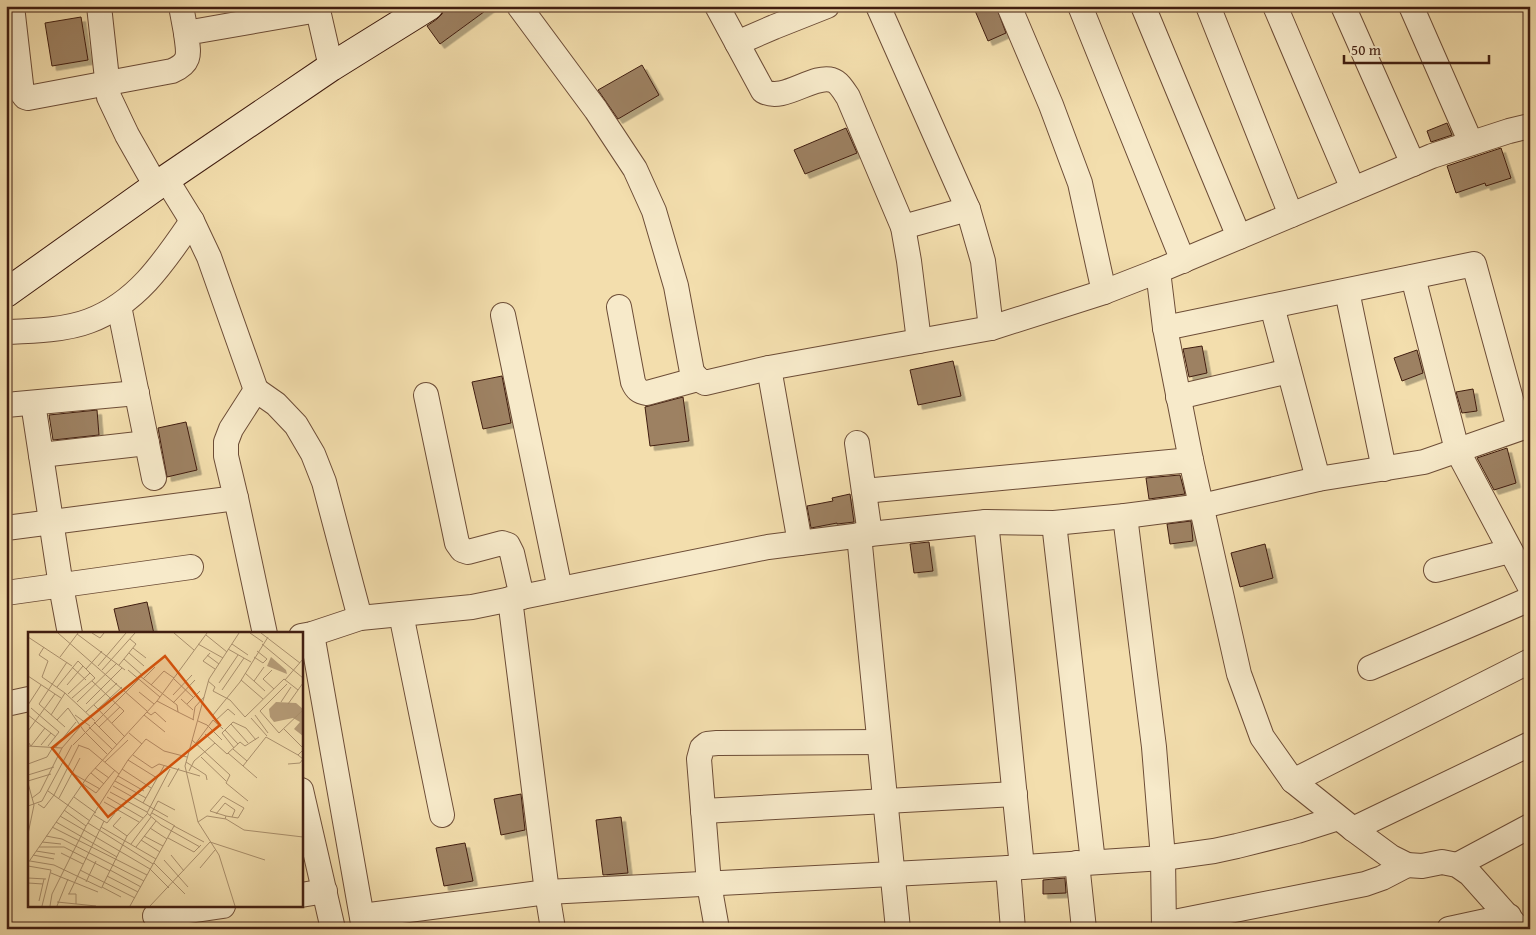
<svg xmlns="http://www.w3.org/2000/svg" width="1536" height="935" font-family="'Gentium Book Plus',serif">
<style>
.building{fill:#9d8162;stroke:#401d10;filter:url(#shadow)}
.lines{fill:none;stroke-linecap:round;stroke-linejoin:round}
.street-casing{stroke:#6d4d37;stroke-width:26}
.secondary-casing{stroke:#401d10;stroke-width:30}
.street{stroke:#f7eaca;stroke-width:24}
.secondary{stroke:#f7eaca;stroke-width:28}
.inset-road{fill:none;stroke:#ab916e;stroke-width:1}
.view{fill:#d7530c;fill-opacity:0.15;stroke:#d7530c;stroke-width:2.5}
.inset-edge{fill:none;stroke:#401d10;stroke-width:2.5}
</style>
<defs>
<filter id="shadow"><feDropShadow dx="4.5" dy="4.5" stdDeviation="0" flood-color="#0004"/></filter>
</defs>
<rect width="100%" height="100%" fill="#f3dead"/>
<filter id="stains"><feTurbulence type="fractalNoise" baseFrequency=".004" numOctaves="4"/><feColorMatrix values="0 0 0 0 .2 0 0 0 0 .09 0 0 0 0 .02 0 0 0 .5 -.17"/></filter>
<radialGradient id="worn" r=".72"><stop offset=".6" stop-color="#630" stop-opacity="0"/><stop offset="1" stop-color="#630" stop-opacity=".3"/></radialGradient>
<!-- building -->
<g class="building">
<polygon points="445,6 492,6 440,44 427,26 437,19 442,14"/>
<polygon points="973,6 996,6 1006,33 988,41"/>
<polygon points="81,17 88,60 52,66 45,23"/>
<polygon points="642,65 659,95 618,119 598,90"/>
<polygon points="1447,123 1452,135 1431,142 1427,131"/>
<polygon points="846,128 857,153 805,174 794,150"/>
<polygon points="1501,148 1511,178 1486,186 1485,183 1456,193 1447,166"/>
<polygon points="1202,346 1207,373 1189,377 1183,349"/>
<polygon points="1417,350 1423,373 1402,381 1394,358"/>
<polygon points="953,361 961,396 918,405 910,370"/>
<polygon points="502,376 511,423 483,429 472,382"/>
<polygon points="1473,389 1477,411 1462,413 1456,392"/>
<polygon points="683,397 689,441 650,446 645,407"/>
<polygon points="97,410 99,435 53,440 49,415"/>
<polygon points="186,422 197,470 167,477 158,428"/>
<polygon points="1507,448 1516,483 1494,490 1477,458"/>
<polygon points="1180,475 1185,494 1149,499 1146,478"/>
<polygon points="850,494 854,522 837,524 837,523 811,528 807,506 833,501 832,498"/>
<polygon points="1191,521 1193,541 1170,544 1167,524"/>
<polygon points="929,542 933,571 914,573 910,544"/>
<polygon points="1265,544 1273,578 1240,587 1231,553"/>
<polygon points="147,602 154,634 120,634 114,609"/>
<polygon points="521,794 525,830 501,835 494,799"/>
<polygon points="621,817 628,873 603,875 596,820"/>
<polygon points="465,843 473,881 444,886 436,848"/>
<polygon points="1065,878 1066,893 1043,894 1043,880"/>
</g>
<g class="lines">
<!-- street casing -->
<g class="street-casing">
<g id="street">
<path d="M 12,6 L 22,93 L 25,97 L 28,98 L 172,71 C 193,62 188,52 186,33 L 318,10"/>
<polyline points="99,6 109,97 127,135 156,186"/>
<polyline points="181,6 186,33"/>
<polyline points="317,6 331,67"/>
<polyline points="519,6 596,110 635,169 654,211 676,286 692,372 698,379 705,383 769,368 991,328 1104,292 1158,271 1432,156 1509,131 1530,126"/>
<path d="M 717,6 L 763,91 C 783,103 813,74 832,80 C 839,82 844,91 848,97 L 903,227 L 909,261 L 919,341"/>
<polyline points="878,6 968,209 983,261 991,328"/>
<polyline points="1009,6 1051,105 1080,183 1104,292"/>
<polyline points="1080,6 1183,261"/>
<polyline points="1143,6 1239,237"/>
<polyline points="1208,6 1291,215"/>
<polyline points="1275,6 1353,189"/>
<polyline points="1343,6 1413,164"/>
<polyline points="1411,6 1471,143"/>
<polyline points="737,43 774,27 827,6"/>
<polyline points="166,179 192,221 209,257 256,390"/>
<polyline points="903,227 968,209"/>
<polyline points="1158,271 1165,328 1191,460 1239,674 1262,737 1293,781 1353,829 1391,857 1407,865 1422,866 1442,862 1457,865 1470,874 1519,929"/>
<polyline points="1413,277 1457,450 1530,587"/>
<polyline points="1347,291 1384,469"/>
<polyline points="119,306 154,478"/>
<polyline points="1272,306 1318,479"/>
<path d="M 619,307 L 633,382 C 636,389 639,392 647,393 L 698,379"/>
<polyline points="503,315 560,589"/>
<polyline points="1165,328 1474,264 1519,428"/>
<path d="M 6,332 C 32,331 66,330 89,321 C 137,303 164,262 192,221"/>
<polyline points="769,368 800,543"/>
<polyline points="426,395 457,543 462,550 468,552 502,543 508,545 512,553 522,597"/>
<polyline points="1178,397 1289,371"/>
<polyline points="33,403 61,586 70,634"/>
<polyline points="6,405 137,393"/>
<polyline points="857,443 870,534"/>
<polyline points="41,455 147,443"/>
<polyline points="864,491 1191,460"/>
<polyline points="1125,516 1154,747 1163,858 1164,929"/>
<polyline points="986,522 1003,679 1022,867"/>
<polyline points="1054,523 1093,862"/>
<polyline points="6,528 236,498"/>
<polyline points="859,535 898,929"/>
<polyline points="1436,570 1510,551"/>
<polyline points="6,593 191,567"/>
<polyline points="510,599 547,892 553,929"/>
<polyline points="401,614 442,815"/>
<polyline points="265,634 236,498 226,456 226,442 231,429 256,390 276,404 296,425 313,454 324,482 360,618"/>
<polyline points="312,634 364,929"/>
<polyline points="301,636 312,634 360,618 472,607 768,547 870,534 986,522 1054,523 1125,516 1202,506 1318,479 1424,462 1530,425"/>
<polyline points="1370,668 1530,599"/>
<polyline points="6,704 29,699"/>
<polyline points="1293,781 1530,661"/>
<polyline points="301,790 333,929"/>
<polyline points="703,811 1015,794"/>
<polyline points="1353,829 1530,744"/>
<polyline points="1077,863 1084,929"/>
<polyline points="1457,865 1530,826"/>
<polyline points="1008,868 1013,929"/>
<polyline points="301,895 325,891"/>
<polyline points="155,916 223,906"/>
<polyline points="362,916 547,892 1008,868 1163,858 1214,851 1237,846 1297,831 1338,818"/>
<polyline points="1164,924 1365,884 1382,878 1407,865"/>
<polyline points="717,929 709,884 699,759 702,748 707,744 717,743 879,742"/>
<polyline points="1449,929 1509,916"/>
</g>
</g>
<!-- secondary casing -->
<g class="secondary-casing">
<polyline id="secondary" points="6,293 166,179 331,67 429,6"/>
</g>
<!-- street -->
<use href="#street" class="street"/>
<!-- secondary -->
<use href="#secondary" class="secondary"/>
</g>
<!-- overview -->
<g transform="translate(28 632)">
<rect width="275" height="275" fill="#f3dead"/>
<path d="M 243,25 L 258,38 L 259,42 L 239,34 ZM 248,70 L 268,71 L 275,77 L 275,104 L 266,97 L 272,90 L 265,86 L 246,90 L 242,85 L 241,77 Z" fill="#b69c78"/>
<path class="inset-road" d="M 30,1 L 119,79M 64,1 L 72,6 L 76,1M 146,1 L 166,18M 222,1 L 235,10M 233,1 L 272,31M 49,2 L 97,38M 178,3 L 199,20M 0,5 L 44,34M 170,12 L 195,26M 204,12 L 220,23M 234,12 L 275,46M 16,15 L 11,23 L 20,29 L 14,45 L 37,61M 105,16 L 118,26M 200,17 L 223,30M 101,21 L 116,34M 182,21 L 175,29 L 187,37M 179,23 L 191,32M 32,25 L 50,1M 226,25 L 235,31 L 239,27 L 229,19M 96,27 L 114,43M 91,33 L 108,12 L 102,7M 70,34 L 98,1M 44,35 L 58,48M 58,37 L 74,19M 74,38 L 107,1M 100,38 L 132,65M 244,38 L 235,47 L 246,57M 217,41 L 237,59M 0,44 L 33,66M 112,44 L 149,73 L 150,80 L 129,69M 115,47 L 127,35M 146,47 L 166,66M 213,48 L 235,67M 257,48 L 275,27M 64,49 L 96,79 L 84,91M 180,49 L 187,55 L 185,59 L 202,68 L 217,85 L 256,47 L 270,58M 226,49 L 236,35M 191,51 L 210,23M 259,52 L 232,79 L 251,101 L 275,78M 39,53 L 55,34M 123,53 L 136,39 L 146,46M 29,55 L 50,29 L 67,46 L 44,66M 194,58 L 216,26M 111,60 L 126,72M 40,62 L 62,41M 145,63 L 164,43M 153,67 L 165,78M 49,70 L 89,31M 253,70 L 263,55M 145,71 L 167,48M 58,72 L 94,36M 159,72 L 172,59M 260,72 L 275,51M 0,73 L 13,53M 66,73 L 97,105M 3,76 L 31,100 L 20,114M 70,77 L 94,55M 58,80 L 89,51M 119,80 L 123,83 L 127,80 L 138,90M 150,80 L 166,88M 0,83 L 28,105M 23,83 L 37,61 L 67,89M 47,83 L 62,94M 116,83 L 137,100M 185,83 L 212,50 L 240,5M 227,83 L 240,101M 223,86 L 239,104M 29,88 L 40,76 L 56,99 L 79,122M 165,88 L 167,75 L 176,65M 170,89 L 179,93 L 194,108M 187,89 L 200,77 L 207,83M 66,90 L 89,113M 203,92 L 220,111M 37,95 L 11,72 L 39,30M 61,95 L 84,117M 71,95 L 92,75M 256,97 L 275,116M 197,98 L 210,112M 0,99 L 27,62M 101,101 L 114,112M 177,102 L 199,122 L 212,110 L 217,114 L 231,105M 164,108 L 202,143 L 198,151 L 220,169M 0,110 L 3,114 L 17,96M 168,111 L 185,88 L 195,97M 13,113 L 23,101M 45,113 L 111,47M 50,113 L 61,117 L 91,142M 0,114 L 34,116M 27,116 L 48,90M 206,116 L 194,101 L 205,90 L 218,96 L 228,108M 205,117 L 219,129M 200,121 L 229,146M 105,123 L 124,136 L 131,132 L 172,144M 173,125 L 198,149M 100,128 L 129,146M 77,130 L 100,108M 158,130 L 178,143 L 179,148M 0,132 L 19,125 L 25,115M 260,132 L 272,131 L 275,127 L 270,123M 215,134 L 238,105 L 270,123 L 275,118M 67,136 L 81,146M 94,137 L 123,156M 142,137 L 119,181 L 133,193 L 172,215M 161,139 L 166,129 L 187,111M 42,140 L 72,157M 63,141 L 76,152M 0,143 L 26,135M 90,144 L 116,159M 0,149 L 23,142M 87,149 L 118,166M 0,151 L 6,173 L 0,202M 55,152 L 68,161 L 87,138M 85,154 L 140,185M 140,155 L 151,136M 20,159 L 62,189M 82,160 L 119,180M 46,165 L 68,181M 79,165 L 115,186M 4,166 L 12,160 L 34,116 L 52,95M 31,166 L 52,126M 76,170 L 111,190M 115,171 L 136,134M 10,172 L 16,176 L 26,163 L 51,113M 0,174 L 14,169 L 44,113M 36,178 L 58,194M 124,181 L 147,194M 188,182 L 197,171 L 207,178 L 204,185M 66,183 L 79,191 L 87,181M 32,184 L 122,237 L 141,256M 122,184 L 130,169 L 147,178M 93,185 L 85,194 L 99,204M 197,187 L 198,184 L 182,179 L 195,164 L 216,176 L 210,186 L 198,184M 28,190 L 89,225M 170,190 L 179,184 L 198,187 L 216,198 L 275,205M 60,191 L 125,232M 24,195 L 119,243M 73,195 L 128,227M 122,196 L 139,207M 18,204 L 34,207 L 116,249M 116,204 L 135,214M 140,206 L 166,220 L 173,213M 113,208 L 132,220M 14,210 L 33,212M 103,212 L 123,185M 11,215 L 36,215 L 82,239M 108,215 L 128,189M 8,219 L 27,222M 33,221 L 55,232M 5,223 L 26,227M 143,223 L 156,239M 136,228 L 160,255M 2,229 L 26,233 L 74,256M 0,231 L 60,144 L 129,69 L 179,1M 126,231 L 157,262M 0,234 L 23,238 L 14,274M 172,236 L 187,218M 52,238 L 107,266M 82,238 L 113,255M 23,241 L 70,260M 79,244 L 110,260M 0,246 L 18,247M 58,250 L 68,229M 0,251 L 15,252M 40,262 L 48,262 L 48,272M 41,262 L 76,189M 93,265 L 74,255 L 99,204 L 119,182M 11,269 L 16,247M 29,270 L 68,274M 22,274 L 24,262 L 58,194 L 100,128 L 118,107 L 136,119 L 159,125M 29,274 L 40,247M 102,274 L 146,194 L 176,210M 122,274 L 182,210 L 237,228M 207,274 L 191,223 L 170,190 L 157,134 L 181,47 L 211,1"/>
<path class="view" d="M 137,24 L 192,93 L 80,185 L 24,116 Z"/>
<rect width="275" height="275" class="inset-edge"/>
</g>
<!-- margin -->
<rect width="1536" height="935" fill="none" stroke="#f3dead" stroke-width="25"/>
<rect x="8" y="8" width="1521" height="920" fill="none" stroke="#401d10" stroke-width="2.5"/>
<rect x="12" y="12" width="1511" height="910" fill="none" stroke="#401d10"/>
<!-- scale -->
<path d="M1344 55v8h145v-8" fill="none" stroke="#401d10" stroke-width="2.5"/>
<text x="1351" y="55" font-size="15" fill="#401d10" stroke="#f7eaca" stroke-width="4" paint-order="stroke">50 m</text>
<rect width="100%" height="100%" filter="url(#stains)"/>
<rect width="100%" height="100%" fill="url(#worn)"/>
</svg>
